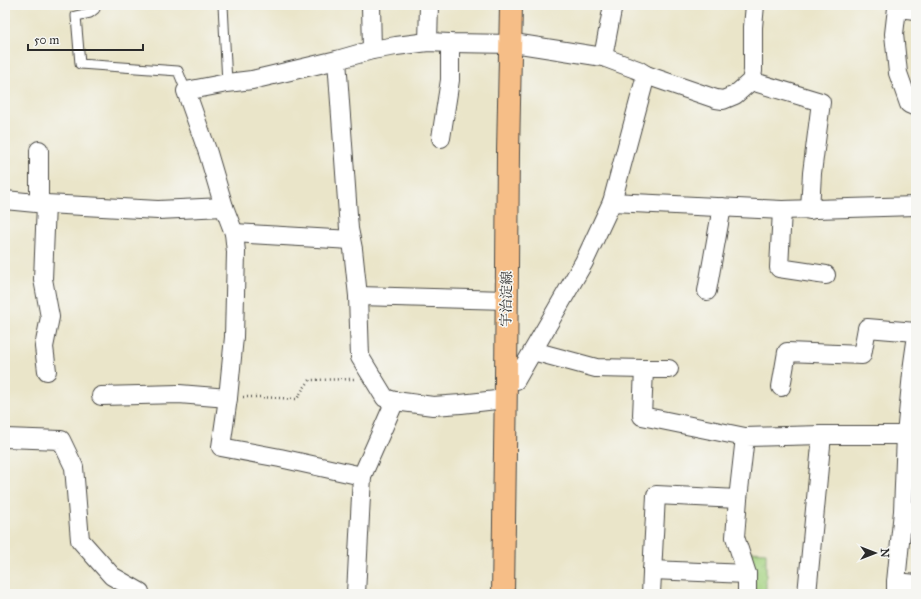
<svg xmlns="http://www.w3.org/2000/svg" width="921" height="599" font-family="'IM FELL Great Primer','Noto Serif JP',serif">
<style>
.park{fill:url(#park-crowns);stroke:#687f56}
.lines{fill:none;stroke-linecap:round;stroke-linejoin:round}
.service-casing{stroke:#484743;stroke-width:11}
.minor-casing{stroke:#484743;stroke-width:20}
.primary-casing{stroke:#484743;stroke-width:24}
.path{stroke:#484743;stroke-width:2.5;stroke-dasharray:1 3;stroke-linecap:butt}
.service{stroke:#fff;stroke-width:9}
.minor{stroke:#fff;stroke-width:18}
.primary{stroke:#f6be87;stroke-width:22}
.labels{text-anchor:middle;stroke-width:3;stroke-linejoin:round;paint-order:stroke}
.street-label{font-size:14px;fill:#2b2b2b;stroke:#f6f6f2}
</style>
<defs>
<pattern id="park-crowns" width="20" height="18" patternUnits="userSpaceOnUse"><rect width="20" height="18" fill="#a4d381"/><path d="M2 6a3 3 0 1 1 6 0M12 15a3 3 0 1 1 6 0" fill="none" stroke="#8db570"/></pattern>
</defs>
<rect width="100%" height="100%" fill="#f6f6f2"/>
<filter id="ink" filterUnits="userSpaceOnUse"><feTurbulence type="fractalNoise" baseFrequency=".025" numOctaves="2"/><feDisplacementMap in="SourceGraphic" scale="8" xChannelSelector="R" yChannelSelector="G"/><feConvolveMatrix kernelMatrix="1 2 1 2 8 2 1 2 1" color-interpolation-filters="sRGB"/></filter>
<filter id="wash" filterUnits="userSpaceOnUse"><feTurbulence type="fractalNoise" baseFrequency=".012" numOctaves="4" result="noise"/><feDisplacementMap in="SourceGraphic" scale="16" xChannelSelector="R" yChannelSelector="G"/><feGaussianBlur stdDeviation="0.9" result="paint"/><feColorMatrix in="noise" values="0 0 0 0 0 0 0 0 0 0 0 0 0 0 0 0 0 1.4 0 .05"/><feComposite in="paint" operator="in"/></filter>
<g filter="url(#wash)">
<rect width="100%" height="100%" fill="#eae5c9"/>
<!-- park -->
<polygon class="park" points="748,551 766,552 766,594 753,594"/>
</g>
<g filter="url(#ink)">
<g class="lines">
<!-- service casing -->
<g class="service-casing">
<g id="service">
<polyline points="95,5 95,9 90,13 76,16 80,64 178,71 186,91"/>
<polyline points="223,5 227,83"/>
</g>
</g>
<!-- minor casing -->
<g class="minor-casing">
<g id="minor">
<polyline points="371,5 372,50"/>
<polyline points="897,5 897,8 916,10"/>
<polyline points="897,8 894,34 898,73 909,104 916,107"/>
<polyline points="428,42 429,5"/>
<polyline points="603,57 613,5"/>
<polyline points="337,60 349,229 353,249 358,296 360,357 385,398 395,401 433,406 461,404 505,399"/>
<polyline points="646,75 716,99 723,100 735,95 751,81 753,71 753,27 755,5"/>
<polyline points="751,81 821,102 812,173 810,210"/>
<polyline points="441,138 450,80 450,43"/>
<polyline points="5,200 46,204 158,210 224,207"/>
<polyline points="612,202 782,210 916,206"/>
<polyline points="39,203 39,150"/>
<polyline points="46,204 43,279 50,317 44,347 47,371"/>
<polyline points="782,210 779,268 826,275"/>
<polyline points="234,233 351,240"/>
<polyline points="707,291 722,207"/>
<polyline points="358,296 507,300"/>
<polyline points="533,351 596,368 644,369 669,369"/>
<polyline points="644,369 642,416 745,437"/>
<polyline points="781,387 787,352 862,355 867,328 916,332"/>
<polyline points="101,396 179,394 228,398"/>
<polyline points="5,438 61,440 74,467 80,540 112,576 140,592 140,594"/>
<polyline points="362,476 280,458 221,447 228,398 234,337 236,252 234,233 224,207 208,153 186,91 227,83 252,80 337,60 372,50 396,46 428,42 450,43 520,44 603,57 638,70 646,75 612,202 584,262 516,380 506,380"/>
<polyline points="738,499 735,537 747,574 747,594"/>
<polyline points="652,570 747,574"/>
<polyline points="896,582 916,584"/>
<polyline points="356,594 362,476 395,401"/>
<polyline points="651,594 656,495 738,499 745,437 822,435 916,435"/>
<polyline points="807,594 822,435"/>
<polyline points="896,594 896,582 903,511 906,435 913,363 916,342"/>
</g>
</g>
<!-- primary casing -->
<g class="primary-casing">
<polyline id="primary" points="503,594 506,380 508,153 511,5"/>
</g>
<!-- path -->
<polyline class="path" points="243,397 260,397 297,399 303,389 310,380 354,379"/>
<!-- service -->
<use href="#service" class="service"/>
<!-- minor -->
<use href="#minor" class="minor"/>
<!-- primary -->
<use href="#primary" class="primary"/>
</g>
</g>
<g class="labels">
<!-- street labels -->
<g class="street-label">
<text transform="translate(506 299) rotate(-89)" y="5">宇治淀線</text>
</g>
</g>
<!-- margin -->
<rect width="921" height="599" fill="none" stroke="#f6f6f2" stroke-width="20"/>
<!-- north arrow -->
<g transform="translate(875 553) rotate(90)" stroke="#f6f6f2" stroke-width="3" paint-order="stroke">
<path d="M0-3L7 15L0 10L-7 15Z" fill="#2b2b2b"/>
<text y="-6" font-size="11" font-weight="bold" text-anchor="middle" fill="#2b2b2b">N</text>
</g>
<!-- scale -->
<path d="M28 44v6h115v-6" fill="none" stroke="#2b2b2b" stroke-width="2"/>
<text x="34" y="44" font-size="12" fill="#2b2b2b" stroke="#f6f6f2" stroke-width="3" paint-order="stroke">50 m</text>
</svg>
